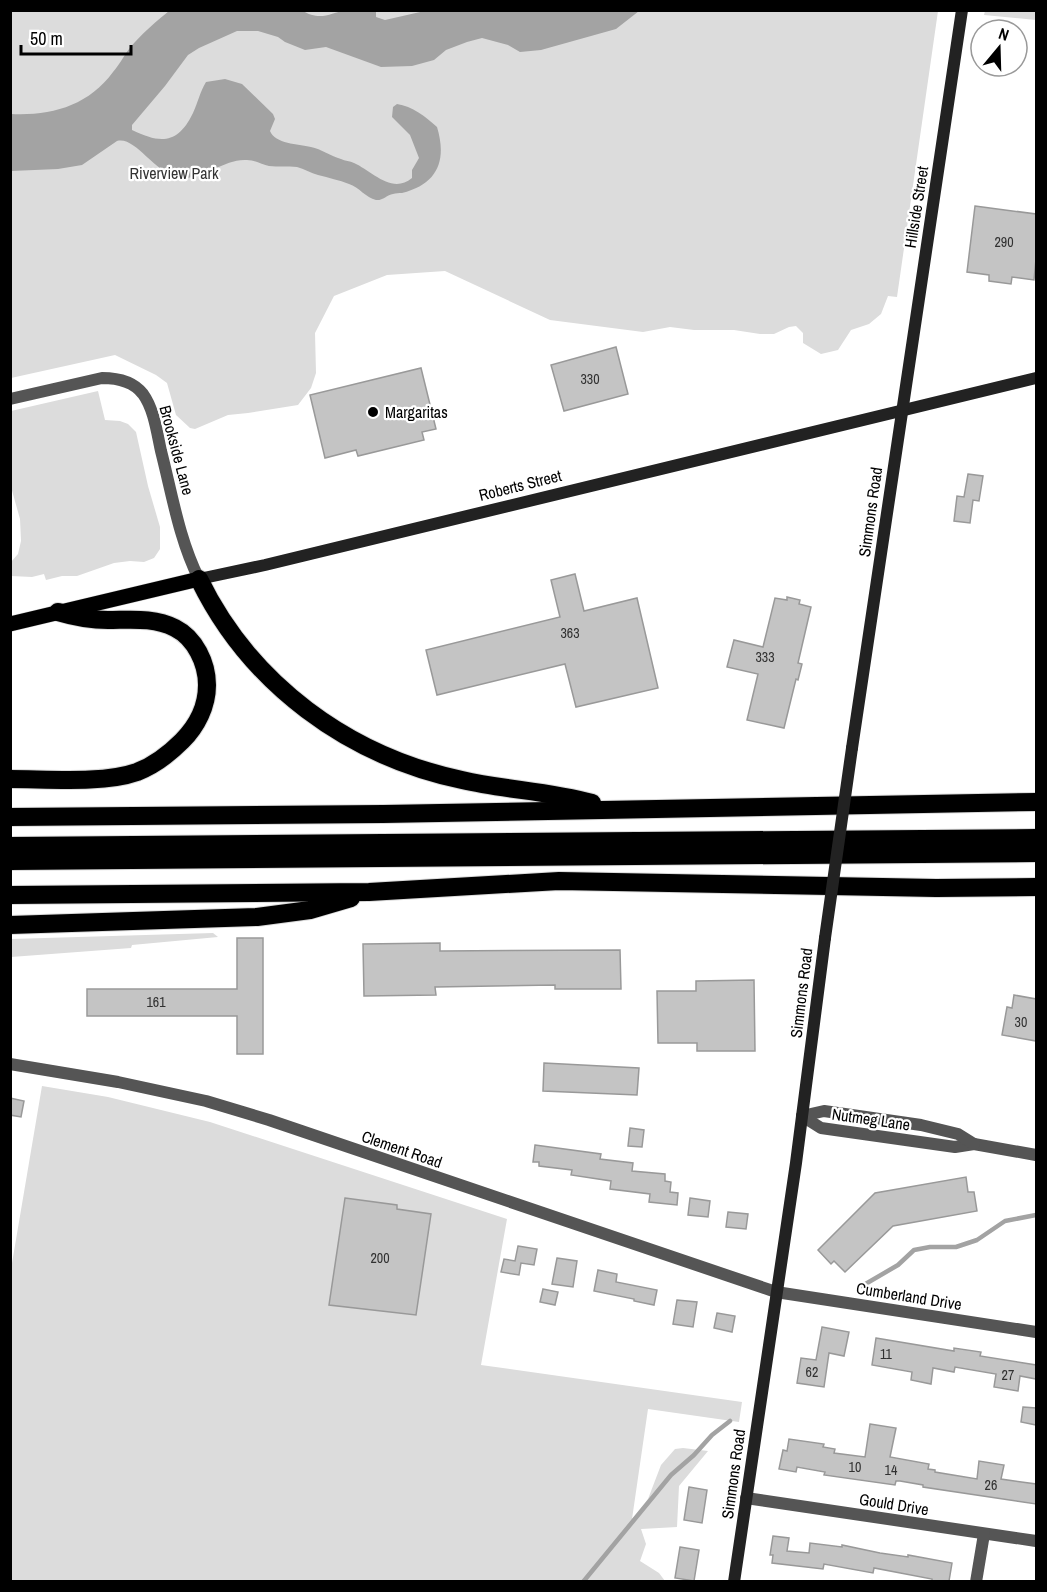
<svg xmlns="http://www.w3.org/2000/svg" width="1047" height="1592" font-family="'Archivo Narrow',sans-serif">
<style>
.green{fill:#dcdcdc}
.water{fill:#a3a3a3}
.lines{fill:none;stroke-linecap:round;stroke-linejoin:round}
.stream{stroke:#a3a3a3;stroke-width:4.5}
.building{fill:#c4c4c4;stroke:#999;stroke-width:1.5}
.primary-casing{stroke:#dbdbdb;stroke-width:16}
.motorway-casing{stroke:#dbdbdb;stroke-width:20}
.minor{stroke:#555;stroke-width:12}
.secondary{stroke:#222;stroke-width:12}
.primary{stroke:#000;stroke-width:15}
.motorway{stroke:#000;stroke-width:18}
.secondary-bridge{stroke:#222;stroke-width:12}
.poi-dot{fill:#000;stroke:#fff;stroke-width:2}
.labels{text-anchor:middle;stroke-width:4.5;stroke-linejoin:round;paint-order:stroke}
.number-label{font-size:14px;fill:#313131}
.park-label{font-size:16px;fill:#333;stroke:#fff}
.street-label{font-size:16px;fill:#000;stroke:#fff}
.poi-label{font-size:16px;fill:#000;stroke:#fff;text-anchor:start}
</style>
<rect width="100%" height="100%" fill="#fff"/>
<!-- green -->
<g class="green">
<polygon points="10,11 938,11 897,297 888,296 881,314 869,324 851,330 838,350 821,354 803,343 803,333 796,326 789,327 774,334 760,334 734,330 694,330 670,327 643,332 550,320 445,271 387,275 334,296 315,333 316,373 311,388 298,405 248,413 228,415 195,429 190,428 176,415 167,383 156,375 115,355 11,378"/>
<polygon points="985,11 1036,11 1036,20 984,15"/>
<polygon points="98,391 105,420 120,421 128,424 136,432 148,486 160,527 160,549 154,558 144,562 130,561 114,563 77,576 62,576 46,580 44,574 32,577 11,576 11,562 18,554 21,541 20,519 11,487 11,411"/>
<polygon points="213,933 218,937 132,945 131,948 11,957 11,939"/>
<polygon points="42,1086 108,1097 210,1122 507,1219 481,1365 742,1402 739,1422 648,1409 632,1519 648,1499 661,1465 675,1449 683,1448 708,1451 679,1486 677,1527 641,1529 646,1544 640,1561 659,1573 665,1581 11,1582 11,1269"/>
</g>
<!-- water -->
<path class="water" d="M 301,10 C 321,22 329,13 347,10 C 357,9 367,10 376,11 L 376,17 L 385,20 L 429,10 L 639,11 L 616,29 L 541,50 L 520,52 L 508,45 L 482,38 L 467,42 L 446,50 L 434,60 L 412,66 L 381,67 L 326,47 L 305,50 L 285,42 L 278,37 L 258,31 L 237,31 L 199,48 L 188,55 L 165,86 L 132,125 L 132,130 C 161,144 178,144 193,113 C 198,102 200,92 206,82 L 225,79 L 242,84 L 273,114 L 275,119 L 270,131 C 275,144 298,144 311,147 C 321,149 331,156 341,159 C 345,161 350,161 354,163 C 372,171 392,195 412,178 L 412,170 L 419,158 L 410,135 L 392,117 L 393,107 L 397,104 C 412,106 426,117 437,127 C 447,160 438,184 402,193 C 399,193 396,193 393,194 C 387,195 382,201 376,200 C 366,198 359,187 349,184 C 339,180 329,178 318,175 C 311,173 304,169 297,167 C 288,166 278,167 269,166 C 262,165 255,160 247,160 C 223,158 201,183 177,177 C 153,171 135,136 117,141 L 82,165 L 58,169 L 11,171 L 11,114 C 51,116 88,106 113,72 C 121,63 126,51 135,42 C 145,31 158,20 169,11 Z"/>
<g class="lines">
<!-- stream -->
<g class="stream">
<polyline points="862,1286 898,1265 914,1250 930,1247 956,1247 977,1240 1005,1221 1036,1215"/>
<polyline points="583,1582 671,1475 694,1455 712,1435 730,1421"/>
</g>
</g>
<!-- building -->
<g class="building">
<polygon points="975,206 1036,214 1036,259 1034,280 1012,277 1011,284 989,281 989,275 967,272"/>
<polygon points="616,347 628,394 564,411 551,365"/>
<polygon points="421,368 436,429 422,432 424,440 358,456 356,450 325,458 310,395"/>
<polygon points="968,474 983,476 979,501 973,500 970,523 954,521 957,496 964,497"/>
<polygon points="575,574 584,611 637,598 658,688 576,707 565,664 437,695 426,650 560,617 551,580"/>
<polygon points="787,597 800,600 799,604 811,607 798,663 802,664 798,680 796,679 784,728 747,720 758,674 727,667 734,640 763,647 775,598 787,600"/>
<polygon points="237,938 263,938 263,1054 237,1054 237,1016 87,1016 87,989 237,989"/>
<polygon points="440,943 440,951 620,950 621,989 555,989 555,985 435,987 436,995 364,996 363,944"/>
<polygon points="754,980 755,1051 697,1051 697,1043 658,1043 657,991 696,991 696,981"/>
<polygon points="1014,995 1036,999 1036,1041 1002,1035 1007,1007 1012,1008"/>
<polygon points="544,1063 639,1068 637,1095 543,1091"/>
<polygon points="10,1098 24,1101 21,1117 10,1115"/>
<polygon points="630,1128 644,1130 642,1147 628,1146"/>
<polygon points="535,1145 601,1154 600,1159 633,1163 632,1171 665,1174 665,1181 671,1182 670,1192 678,1193 677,1205 649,1202 650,1194 610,1189 611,1181 571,1175 572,1170 539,1166 539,1162 533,1162"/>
<polygon points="966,1177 968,1192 974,1192 977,1211 893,1226 845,1272 834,1261 831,1264 818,1250 875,1193"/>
<polygon points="345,1198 397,1205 397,1209 431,1214 416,1315 329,1305"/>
<polygon points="690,1198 710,1201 708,1217 688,1215"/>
<polygon points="728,1212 748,1214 746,1229 726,1227"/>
<polygon points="518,1246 537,1249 534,1265 521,1263 519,1275 501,1272 504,1259 515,1261"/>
<polygon points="557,1258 577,1261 573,1287 552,1284"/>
<polygon points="598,1270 617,1274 616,1282 657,1290 654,1305 634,1301 634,1299 594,1291"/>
<polygon points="543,1289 558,1292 555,1305 540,1302"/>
<polygon points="677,1300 697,1302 693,1327 673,1324"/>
<polygon points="717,1313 735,1316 732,1332 714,1328"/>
<polygon points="822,1327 849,1332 844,1356 829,1353 824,1387 797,1383 801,1358 816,1360"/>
<polygon points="876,1338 954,1351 954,1348 981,1352 980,1356 1036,1365 1036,1379 1020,1376 1018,1391 994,1387 996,1374 955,1367 954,1372 933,1368 931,1384 911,1380 912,1372 872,1365"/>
<polygon points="1023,1407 1036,1408 1036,1425 1021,1422"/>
<polygon points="870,1424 896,1428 890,1457 929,1464 928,1469 935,1470 935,1472 977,1479 979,1461 1004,1465 1001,1479 1036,1484 1036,1504 923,1487 923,1485 900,1481 896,1481 895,1485 824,1475 825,1472 797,1467 796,1472 779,1469 783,1450 787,1451 789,1439 824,1444 823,1447 835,1449 834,1453 865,1457"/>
<polygon points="689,1487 707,1490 702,1523 684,1520"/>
<polygon points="773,1536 789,1538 787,1551 809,1553 810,1543 842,1547 842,1545 880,1553 908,1557 908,1555 952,1563 949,1581 932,1581 932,1579 874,1568 873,1573 824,1564 823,1569 772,1563 773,1555 770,1555"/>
<polygon points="680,1547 699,1550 694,1581 675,1578"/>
</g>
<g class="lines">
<!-- primary casing -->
<g class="primary-casing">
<polyline id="primary" points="10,624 199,579"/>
</g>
<!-- motorway casing -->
<g class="motorway-casing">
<g id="motorway">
<path d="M 199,579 C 250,684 348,756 462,780 C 505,790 549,791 592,803"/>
<path d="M 10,779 C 48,779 103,784 137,772 C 155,765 169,754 182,741 C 197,726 207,706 207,685 C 207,663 195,638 175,628 C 154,617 130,620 108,620 C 91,620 75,617 58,612"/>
<polyline points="10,817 383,814 1036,802"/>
<polyline points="10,846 1036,838"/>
<polyline points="10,861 1036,853"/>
<polyline points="10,895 369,892 559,881 936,888 1036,887"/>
<polyline points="10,925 257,917 310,910 351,898"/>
</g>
</g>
<!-- minor -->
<g class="minor">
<path d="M 10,399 L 102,378 C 117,378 133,381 143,394 C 154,409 157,433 161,451 C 172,494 179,539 199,579"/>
<polyline points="10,1064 118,1082 206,1101 269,1120 776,1292 1036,1332"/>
<polyline points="802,1116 821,1128 955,1147 974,1144 1036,1155"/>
<polyline points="802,1116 824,1111 921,1125 958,1134 974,1144"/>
<polyline points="746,1498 1036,1541"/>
<polyline points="976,1582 984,1534"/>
</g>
<!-- secondary -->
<g class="secondary">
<polyline points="199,579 265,565 1036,378"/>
<polyline points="852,748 962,10"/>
<polyline points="734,1582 796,1163 825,938"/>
</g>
<!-- primary -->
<use href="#primary" class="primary"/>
<!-- motorway -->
<use href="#motorway" class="motorway"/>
<!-- secondary-bridge -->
<polyline class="secondary-bridge" points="825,938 852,748"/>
</g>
<!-- markers -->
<circle class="poi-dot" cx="373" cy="412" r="6"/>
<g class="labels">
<!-- number labels -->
<g class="number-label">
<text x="1004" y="247">290</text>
<text x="590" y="384">330</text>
<text x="570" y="638">363</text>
<text x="765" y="662">333</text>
<text x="156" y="1007">161</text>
<text x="1021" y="1027">30</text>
<text x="380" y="1263">200</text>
<text x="886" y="1359">11</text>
<text x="812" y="1377">62</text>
<text x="1008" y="1380">27</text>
<text x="855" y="1472">10</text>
<text x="891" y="1475">14</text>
<text x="991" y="1490">26</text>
</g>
<!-- park labels -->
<g class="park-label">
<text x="174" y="179">Riverview Park</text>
</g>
<!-- street labels -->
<g class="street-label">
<text transform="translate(916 207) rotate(-81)" y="6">Hillside Street</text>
<text transform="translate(177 450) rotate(75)" y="6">Brookside Lane</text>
<text transform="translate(520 485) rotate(-14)" y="6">Roberts Street</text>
<text transform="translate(870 512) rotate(-82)" y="6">Simmons Road</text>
<text transform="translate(801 993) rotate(-83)" y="6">Simmons Road</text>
<text transform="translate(871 1119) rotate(8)" y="6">Nutmeg Lane</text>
<text transform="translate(402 1149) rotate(19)" y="6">Clement Road</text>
<text transform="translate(909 1296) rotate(9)" y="6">Cumberland Drive</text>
<text transform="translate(733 1474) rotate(-82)" y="6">Simmons Road</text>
<text transform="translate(894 1504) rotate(9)" y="6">Gould Drive</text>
</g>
<!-- poi labels -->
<g class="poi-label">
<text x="385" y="418">Margaritas</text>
</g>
</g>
<!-- border -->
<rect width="1047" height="1592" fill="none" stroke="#000000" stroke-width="24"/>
<!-- north arrow -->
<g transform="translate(999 48) rotate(19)"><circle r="28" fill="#ffffff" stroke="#999999" stroke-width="1.5"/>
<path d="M0-4.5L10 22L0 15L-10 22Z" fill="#000000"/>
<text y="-9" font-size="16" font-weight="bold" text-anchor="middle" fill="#000000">N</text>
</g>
<!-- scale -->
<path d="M21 45v9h110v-9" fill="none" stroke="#000000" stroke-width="3"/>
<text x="30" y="45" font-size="18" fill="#000000" stroke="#ffffff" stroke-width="4.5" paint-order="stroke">50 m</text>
</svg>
